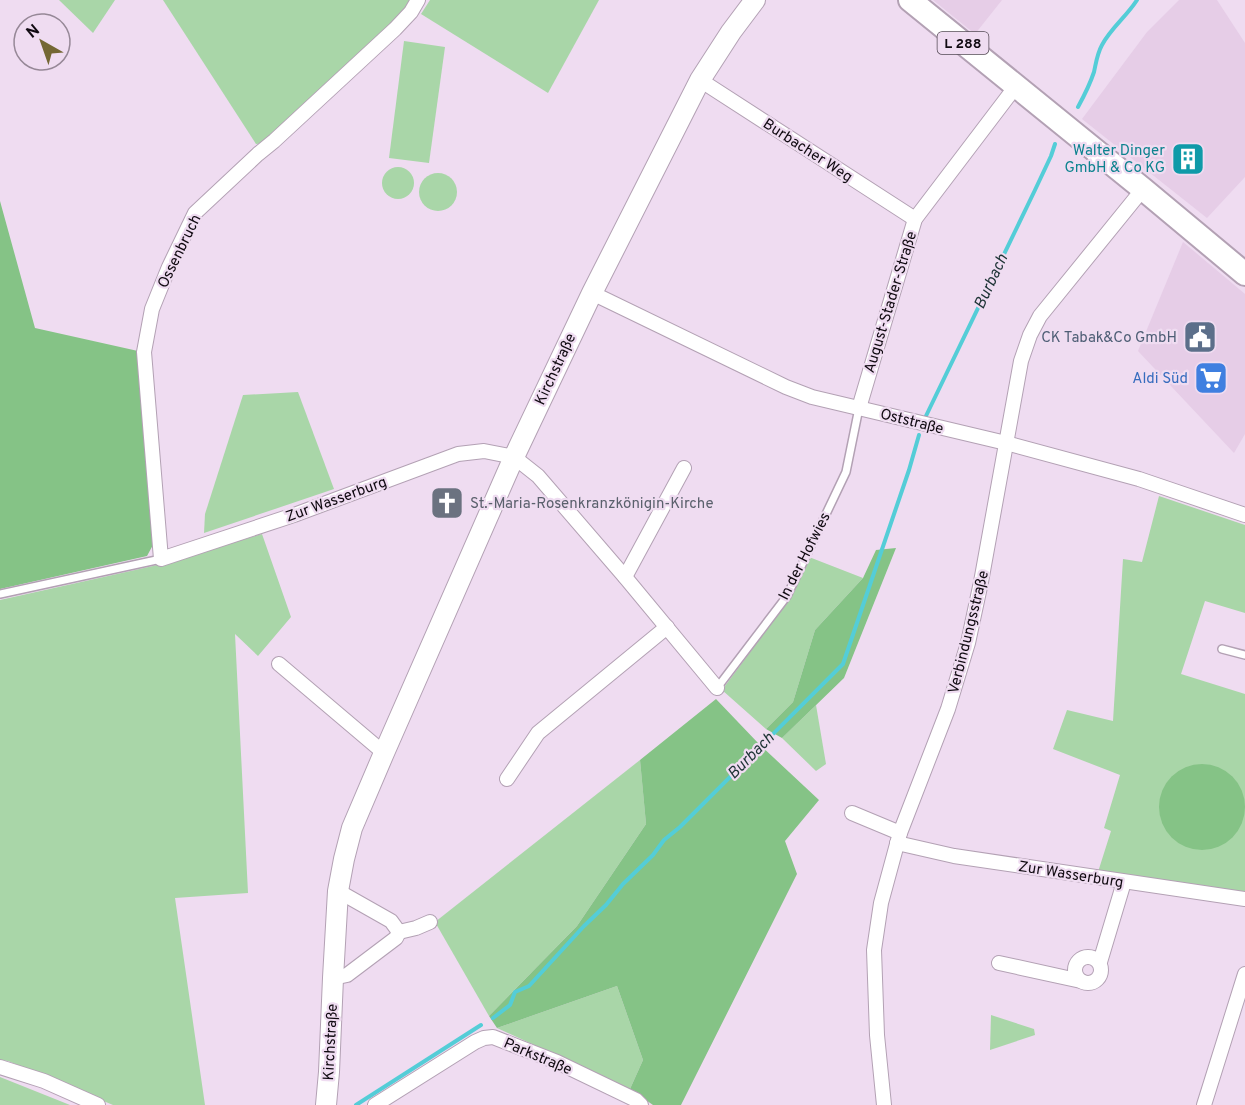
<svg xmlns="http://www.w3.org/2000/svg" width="1245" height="1105" font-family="Overpass,sans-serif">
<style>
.built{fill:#e6cde7}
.green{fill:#a9d6a8}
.forest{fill:#85c386}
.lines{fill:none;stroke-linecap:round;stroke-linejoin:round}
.stream{stroke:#54cdd7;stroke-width:4}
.lane-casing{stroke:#b3a1b4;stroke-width:10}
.street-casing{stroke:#b3a1b4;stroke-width:16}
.secondary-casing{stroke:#b3a1b4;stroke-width:22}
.primary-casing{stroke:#b3a1b4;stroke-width:26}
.lane{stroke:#fff;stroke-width:7}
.street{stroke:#fff;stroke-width:14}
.secondary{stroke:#fff;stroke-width:20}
.primary{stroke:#fff;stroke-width:22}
.labels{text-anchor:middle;stroke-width:4.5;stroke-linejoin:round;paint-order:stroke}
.shield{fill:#efdcf1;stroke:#534954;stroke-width:1.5}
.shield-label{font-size:14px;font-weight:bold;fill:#100a11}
.street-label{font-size:15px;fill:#100a11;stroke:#efdcf1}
.culture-label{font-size:15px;fill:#0d838f;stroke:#efdcf1;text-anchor:end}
.service-label{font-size:15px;fill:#4e5e75;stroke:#efdcf1;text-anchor:end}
.shop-label{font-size:15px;fill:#366cbe;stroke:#efdcf1;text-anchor:end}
.worship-label{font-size:15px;fill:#5b616d;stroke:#efdcf1;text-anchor:start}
.water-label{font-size:16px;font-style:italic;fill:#1d3335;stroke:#efdcf1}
</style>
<rect width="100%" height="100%" fill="#efdcf1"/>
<!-- built -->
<g class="built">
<polygon points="933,0 1002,0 975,34"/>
<polygon points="1179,0 1217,0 1245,43 1245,177 1207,218 1082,119 1147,32"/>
<polygon points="1183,242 1245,294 1245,434 1234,453 1138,351"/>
</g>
<!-- green -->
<g class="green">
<polygon points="59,0 115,0 93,33"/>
<polygon points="163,0 412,0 384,32 266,143 256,144"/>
<polygon points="430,0 599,0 548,93 421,14"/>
<polygon points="404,41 445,47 429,163 389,158"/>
<circle cx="398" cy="183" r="16"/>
<circle cx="438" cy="192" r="19"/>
<polygon points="298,392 334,489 204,533 205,514 243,395"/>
<polygon points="1159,496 1245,525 1245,613 1205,601 1181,674 1245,694 1245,892 1098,872 1111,831 1104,828 1120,775 1053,749 1067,710 1113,721 1123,559 1142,562"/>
<polygon points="262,534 291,617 258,656 235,634 248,893 175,898 205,1105 113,1105 8,1061 0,1060 0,600 153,566"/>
<polygon points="809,557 863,578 815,630 793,702 766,729 722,690 790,598"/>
<polygon points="816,705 826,764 816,771 782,738"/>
<polygon points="640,760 646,824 577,926 489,1016 435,922"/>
<polygon points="617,986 643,1060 630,1089 497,1028"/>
<polygon points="991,1015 1034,1029 1035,1035 990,1050"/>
<polygon points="0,1077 70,1105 0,1105"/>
</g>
<!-- forest -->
<g class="forest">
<polygon points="0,201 35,328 138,351 154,543 147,556 0,589"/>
<polygon points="896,548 844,678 782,738 766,729 793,702 815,630 863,578 876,550"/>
<polygon points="716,699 759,744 819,800 785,841 797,874 681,1105 653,1105 630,1089 643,1060 617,986 497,1028 489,1016 577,926 646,824 640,760"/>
<circle cx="1202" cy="807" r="43"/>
</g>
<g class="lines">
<!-- stream -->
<g class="stream">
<path d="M 1078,107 C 1084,96 1090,84 1094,72 C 1096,63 1097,54 1102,45 C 1111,28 1127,16 1137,0"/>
<polyline points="925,418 1035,190 1051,156 1055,144"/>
<polyline points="493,1018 510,1005 515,992 529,986 584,926 606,905 623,884 653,855 664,840 680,827 843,664 909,470 919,435"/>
<polyline points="356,1105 481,1025"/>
</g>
<!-- lane casing -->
<g class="lane-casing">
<g id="lane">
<polyline points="0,594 161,559"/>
<polyline points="1222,649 1245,655"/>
<polyline points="717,688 787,596 846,472 859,408"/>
</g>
</g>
<!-- street casing -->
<g class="street-casing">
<g id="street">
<polyline points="418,0 411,12 395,29 274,141 258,154 195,213 169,267 152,309 144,352 161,559 294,515 458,454 484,451 514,457 538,476 625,577 717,688"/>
<polyline points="700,80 915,219"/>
<polyline points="592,293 786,387 812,397 1006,443 1139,479 1245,515"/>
<polyline points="859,408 915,219 1016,86"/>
<polyline points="625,577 684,468"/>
<polyline points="279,664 384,753"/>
<polyline points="507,779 538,733 667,627"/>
<polyline points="852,813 900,833"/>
<polyline points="897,843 954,856 1245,899"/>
<polyline points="338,891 391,921 399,932"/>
<polyline points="399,932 416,928 430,922"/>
<circle cx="1088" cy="970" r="13"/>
<polyline points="1100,962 1124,882"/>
<polyline points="999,963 1081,981"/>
<polyline points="333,978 347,975 396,938 399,932"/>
<polyline points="0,1067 44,1081 98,1105"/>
<polyline points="375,1105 475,1042 484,1038 493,1037 557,1062 636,1100 641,1105"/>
<polyline points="884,1105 877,1035 874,950 881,903 900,833 948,709 968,643 981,582 1021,361 1030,335 1040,316 1143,189"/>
<polyline points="1204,1105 1245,974"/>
</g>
</g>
<!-- secondary casing -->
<g class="secondary-casing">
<polyline id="secondary" points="326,1105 329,1072 333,978 338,891 344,859 352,828 384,753 514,457 592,293 700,80 731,32 755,0"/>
</g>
<!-- primary casing -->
<g class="primary-casing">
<polyline id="primary" points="910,0 1143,189 1245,274"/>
</g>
<!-- lane -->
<use href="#lane" class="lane"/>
<!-- street -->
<use href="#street" class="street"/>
<!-- secondary -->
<use href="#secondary" class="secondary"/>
<!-- primary -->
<use href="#primary" class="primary"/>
</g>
<!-- icons -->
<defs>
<g id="building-square" transform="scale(1.725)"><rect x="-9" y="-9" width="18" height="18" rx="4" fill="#0f9aa8" stroke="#efdcf1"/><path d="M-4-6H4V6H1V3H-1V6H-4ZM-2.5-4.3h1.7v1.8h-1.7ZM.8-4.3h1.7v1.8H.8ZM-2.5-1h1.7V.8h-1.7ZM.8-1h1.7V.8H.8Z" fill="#fff"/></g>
<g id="civic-square" transform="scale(1.725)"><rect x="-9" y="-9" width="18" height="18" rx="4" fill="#5c6f8a" stroke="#efdcf1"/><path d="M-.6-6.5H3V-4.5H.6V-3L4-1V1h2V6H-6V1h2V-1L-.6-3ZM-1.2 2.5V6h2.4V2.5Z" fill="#fff"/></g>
<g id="supermarket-square" transform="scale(1.725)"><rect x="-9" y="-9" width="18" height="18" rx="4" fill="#3f7fe0" stroke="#efdcf1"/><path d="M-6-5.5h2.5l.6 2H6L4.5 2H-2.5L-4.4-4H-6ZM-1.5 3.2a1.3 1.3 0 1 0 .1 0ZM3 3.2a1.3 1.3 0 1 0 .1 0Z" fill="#fff"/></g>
<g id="church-square" transform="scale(1.725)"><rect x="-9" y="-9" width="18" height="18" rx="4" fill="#6b7280" stroke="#efdcf1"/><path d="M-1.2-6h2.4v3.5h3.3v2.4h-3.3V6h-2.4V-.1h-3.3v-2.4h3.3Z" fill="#fff"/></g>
</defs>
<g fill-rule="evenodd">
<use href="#building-square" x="1188" y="159"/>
<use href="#civic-square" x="1200" y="337"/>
<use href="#supermarket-square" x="1211" y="378"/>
<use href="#church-square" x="447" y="503"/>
</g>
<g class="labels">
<!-- shield labels -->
<rect class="shield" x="937.5" y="32" width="51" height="22" rx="4.5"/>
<g class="shield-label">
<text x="963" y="48">L 288</text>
</g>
<!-- street labels -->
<g class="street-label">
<text transform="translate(808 150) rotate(33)" y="5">Burbacher Weg</text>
<text transform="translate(179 251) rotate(-64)" y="5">Ossenbruch</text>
<text transform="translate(890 302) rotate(-73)" y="5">August-Stader-Straße</text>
<text transform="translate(555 369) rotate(-65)" y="5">Kirchstraße</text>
<text transform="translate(912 421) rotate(14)" y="5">Oststraße</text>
<text transform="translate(336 499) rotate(-20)" y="5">Zur Wasserburg</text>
<text transform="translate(804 556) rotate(-63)" y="5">In der Hofwies</text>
<text transform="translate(968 632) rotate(-76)" y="5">Verbindungsstraße</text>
<text transform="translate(1071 874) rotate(9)" y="5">Zur Wasserburg</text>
<text transform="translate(330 1042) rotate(-87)" y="5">Kirchstraße</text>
<text transform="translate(538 1056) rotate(23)" y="5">Parkstraße</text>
</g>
<!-- culture labels -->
<g class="culture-label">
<text x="1165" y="155">Walter Dinger<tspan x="1165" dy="17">GmbH &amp; Co KG</tspan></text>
</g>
<!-- service labels -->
<g class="service-label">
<text x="1177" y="342">CK Tabak&amp;Co GmbH</text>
</g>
<!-- shop labels -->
<g class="shop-label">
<text x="1188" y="383">Aldi Süd</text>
</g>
<!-- worship labels -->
<g class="worship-label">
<text x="470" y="508">St.-Maria-Rosenkranzkönigin-Kirche</text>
</g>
<!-- water labels -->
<g class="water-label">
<text transform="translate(990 281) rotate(-65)" y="6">Burbach</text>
<text transform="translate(750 755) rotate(-45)" y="6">Burbach</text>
</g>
</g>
<!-- north arrow -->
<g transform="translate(42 42) rotate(320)"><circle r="28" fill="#efdcf1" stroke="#968897" stroke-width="1.5"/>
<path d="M0-4.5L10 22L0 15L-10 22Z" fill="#746734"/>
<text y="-9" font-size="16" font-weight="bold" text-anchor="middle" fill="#100a11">N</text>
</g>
</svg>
